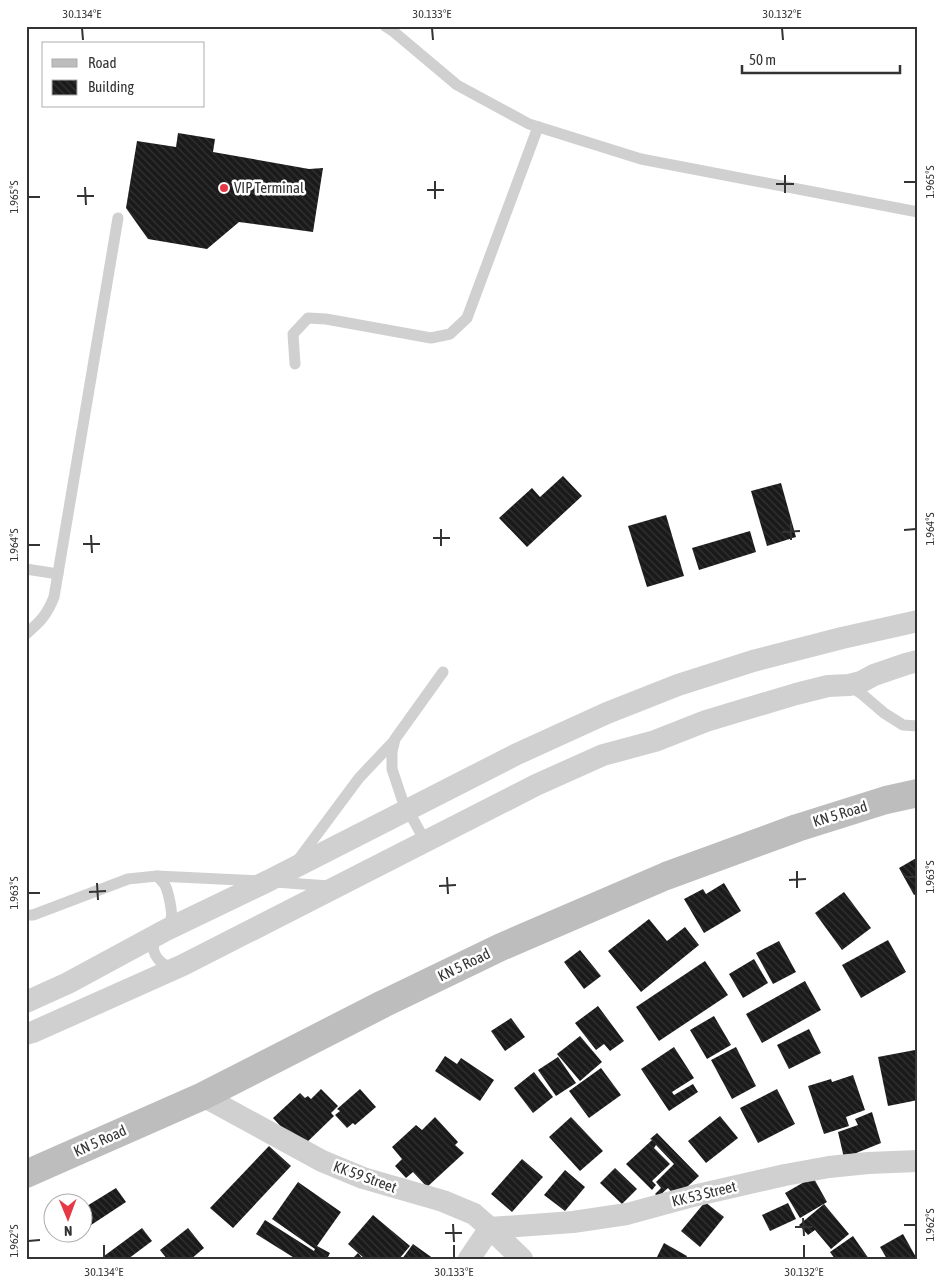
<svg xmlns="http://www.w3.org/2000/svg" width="944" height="1285" font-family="'Asap Condensed',sans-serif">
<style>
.building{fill:url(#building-back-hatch)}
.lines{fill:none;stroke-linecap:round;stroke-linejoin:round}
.lane{stroke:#d0d0d0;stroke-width:11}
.street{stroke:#d0d0d0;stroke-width:22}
.secondary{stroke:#bdbdbd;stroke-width:28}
.ticks{fill:none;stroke:#333;stroke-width:2}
.poi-dot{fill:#e63946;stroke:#fff;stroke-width:2}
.labels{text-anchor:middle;stroke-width:5;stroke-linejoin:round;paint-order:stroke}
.poi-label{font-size:15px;fill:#333;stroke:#fff;text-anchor:start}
.street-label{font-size:15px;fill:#333;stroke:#fff}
.neatline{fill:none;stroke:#333;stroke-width:2}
.ticks-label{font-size:12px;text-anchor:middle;fill:#333}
</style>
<defs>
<pattern id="building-back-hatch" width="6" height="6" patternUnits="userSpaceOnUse" patternTransform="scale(1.25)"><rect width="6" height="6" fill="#1a1a1a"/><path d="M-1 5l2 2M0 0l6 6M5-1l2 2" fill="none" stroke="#333"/></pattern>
</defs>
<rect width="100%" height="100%" fill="#fff"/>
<!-- building -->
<g class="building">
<polygon points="178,133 215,139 213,152 309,169 323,168 313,232 239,222 207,249 148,239 126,208 137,141 176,147"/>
<polygon points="563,476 582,496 527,547 499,518 532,488 540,497"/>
<polygon points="781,483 796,537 767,546 751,491"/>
<polygon points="666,515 684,576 647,587 628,526"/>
<polygon points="750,531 756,552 699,570 692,548"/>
<polygon points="918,857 918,893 914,895 899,868"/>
<polygon points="724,883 741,911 704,933 684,899 703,889 706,894"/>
<polygon points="844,892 871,928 842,950 815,913"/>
<polygon points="649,919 667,941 685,927 699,945 641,992 608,951"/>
<polygon points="888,940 906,972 861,998 842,965"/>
<polygon points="779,941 796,972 773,984 756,953"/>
<polygon points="580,950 601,976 584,989 564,962"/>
<polygon points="754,959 768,983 743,998 729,974"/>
<polygon points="705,961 728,995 659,1041 636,1007"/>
<polygon points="805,981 821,1010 762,1043 746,1014"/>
<polygon points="598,1006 624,1041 610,1051 604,1044 596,1050 575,1023"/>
<polygon points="714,1016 731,1045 707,1059 690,1030"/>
<polygon points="511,1018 525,1037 505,1051 491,1031"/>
<polygon points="809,1029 821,1053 789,1069 777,1045"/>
<polygon points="580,1036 602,1062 580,1081 557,1054"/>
<polygon points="674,1047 694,1078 672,1092 674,1095 693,1084 698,1092 669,1111 641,1069"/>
<polygon points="736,1047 756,1086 732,1099 711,1060"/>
<polygon points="915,1050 918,1063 918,1100 888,1106 878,1057"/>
<polygon points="445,1056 457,1064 461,1058 494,1080 480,1101 435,1071"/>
<polygon points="558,1057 576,1083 556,1096 538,1070"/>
<polygon points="601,1068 621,1095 589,1118 569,1091"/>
<polygon points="534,1072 553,1097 533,1113 514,1088"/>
<polygon points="853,1075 865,1110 846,1117 849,1126 824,1134 808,1086 831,1079 832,1082"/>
<polygon points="321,1089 338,1106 331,1113 334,1116 301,1148 273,1118 300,1093 305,1098 308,1096 311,1099"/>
<polygon points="360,1089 376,1107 355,1125 353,1123 347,1128 335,1115 340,1111 337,1109"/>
<polygon points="777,1089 795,1124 758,1143 740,1108"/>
<polygon points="872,1112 881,1143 844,1158 838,1132 858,1125 855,1119"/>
<polygon points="720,1116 738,1138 706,1163 688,1141"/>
<polygon points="435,1117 458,1142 455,1145 464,1153 427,1187 413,1172 406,1178 395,1166 402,1159 392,1147 416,1125 422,1130"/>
<polygon points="571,1117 603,1151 580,1171 549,1137"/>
<polygon points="657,1133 699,1176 676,1197 668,1188 658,1197 655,1194 661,1188 656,1182 674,1164 656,1145 654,1148 670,1164 652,1181 656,1185 652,1190 626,1164 652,1140 650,1139"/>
<polygon points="269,1146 291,1166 233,1228 210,1208"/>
<polygon points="522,1159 543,1177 512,1212 491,1194"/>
<polygon points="615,1168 637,1189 622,1204 600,1183"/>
<polygon points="565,1170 585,1187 565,1211 544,1195"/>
<polygon points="813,1177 827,1202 800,1218 785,1193"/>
<polygon points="298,1182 341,1212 317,1246 330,1253 327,1259 296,1259 256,1234 265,1220 314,1251 315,1249 272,1219"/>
<polygon points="116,1188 126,1202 82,1231 82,1209"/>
<polygon points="705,1202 724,1217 700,1247 681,1231"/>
<polygon points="788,1203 796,1219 770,1231 762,1215"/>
<polygon points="824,1204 849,1234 831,1249 815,1230 808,1235 799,1225"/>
<polygon points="373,1215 410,1246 399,1259 365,1259 348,1244"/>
<polygon points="142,1228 152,1241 128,1259 100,1259"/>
<polygon points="188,1228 204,1248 191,1259 167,1259 160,1250"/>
<polygon points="66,1232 80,1232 70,1239"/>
<polygon points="903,1234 917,1259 887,1259 880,1247"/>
<polygon points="853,1236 869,1259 835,1259 830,1252"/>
<polygon points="664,1243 687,1256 686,1259 656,1259"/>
<polygon points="413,1244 434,1259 402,1259"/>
<polygon points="358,1253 363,1259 352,1259"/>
</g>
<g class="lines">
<!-- lane -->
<g class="lane">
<polyline points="385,26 394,32 457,85 529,124 641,159 918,212"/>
<polyline points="295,364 293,334 308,318 326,319 431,338 450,334 467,318 538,127"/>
<polyline points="26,569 58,574"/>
<path d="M 26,634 C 40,622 47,615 54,597 L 118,218"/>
<polyline points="850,686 863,695 884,713 903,725 918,726"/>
<polyline points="425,841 402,799 392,769 392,752 395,739 443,672"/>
<polyline points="298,860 359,778 394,741"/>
<path d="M 157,876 C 160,879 163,882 165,885 C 168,891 173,912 171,919 C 169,934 143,939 158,959 C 162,964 168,967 175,967"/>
<polyline points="275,882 329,886"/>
<polyline points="26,915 33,915 128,879 157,876 260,881"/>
</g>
<!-- street -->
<g class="street">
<polyline points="26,1002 68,983 166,930 268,881 517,754 607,713 678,685 753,661 842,638 918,621"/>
<polyline points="26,1034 33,1032 183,965 536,785 603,755 655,741 706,721 796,694 828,686 849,685 861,682 874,675 906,664 918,661"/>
<polyline points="203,1096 322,1161 363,1178 443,1201 474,1214 490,1228 522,1259"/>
<polyline points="469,1259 490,1228 573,1222 627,1214 693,1196 785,1175 829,1167 868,1163 918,1161"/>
</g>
<!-- secondary -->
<polyline class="secondary" points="26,1174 203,1096 383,1004 501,947 666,876 797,828 886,800 918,793"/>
</g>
<!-- ticks -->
<path class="ticks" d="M 82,28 L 83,40M 432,28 L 433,40M 782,28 L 783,40M 785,175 L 785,193M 435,181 L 435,199M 904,182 L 916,182M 776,184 L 794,184M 85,187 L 86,205M 427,190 L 444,190M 77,196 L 94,196M 28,197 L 40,197M 791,523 L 791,540M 441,529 L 441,546M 904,530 L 916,529M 782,532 L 800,531M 91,535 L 92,553M 433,538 L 450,538M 83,544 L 100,544M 28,545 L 40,545M 797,871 L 797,888M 447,877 L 448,894M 904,877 L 916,877M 789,880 L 806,879M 97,883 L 98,900M 439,886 L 456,885M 89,892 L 106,891M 28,893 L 40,893M 803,1218 L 804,1236M 453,1224 L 454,1242M 904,1225 L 916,1225M 795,1227 L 812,1227M 445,1233 L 462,1233M 28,1241 L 40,1240M 104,1245 L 104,1258M 454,1245 L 454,1258M 804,1245 L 804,1258"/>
<!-- markers -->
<circle class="poi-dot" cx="224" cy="188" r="5"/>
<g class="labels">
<!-- poi labels -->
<g class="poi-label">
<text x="234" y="193">VIP Terminal</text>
</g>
<!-- street labels -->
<g class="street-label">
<text transform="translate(840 814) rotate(-17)" y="5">KN 5 Road</text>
<text transform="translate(464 965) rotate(-26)" y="5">KN 5 Road</text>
<text transform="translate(100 1141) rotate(-24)" y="5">KN 5 Road</text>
<text transform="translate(365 1177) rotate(20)" y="5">KK 59 Street</text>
<text transform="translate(704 1194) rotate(-14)" y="5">KK 53 Street</text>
</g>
</g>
<!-- border -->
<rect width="944" height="1285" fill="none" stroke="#ffffff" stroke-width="55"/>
<!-- legend -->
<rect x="42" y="42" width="162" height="65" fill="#ffffff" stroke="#adadad"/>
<rect x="52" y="59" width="25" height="8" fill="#bdbdbd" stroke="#adadad"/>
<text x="88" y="68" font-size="15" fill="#333333">Road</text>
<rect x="52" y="80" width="25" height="15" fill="url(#building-back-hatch)" stroke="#adadad"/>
<text x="88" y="92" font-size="15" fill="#333333">Building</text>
<!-- north arrow -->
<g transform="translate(68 1218) rotate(179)"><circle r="24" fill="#ffffff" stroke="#adadad"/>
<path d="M0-4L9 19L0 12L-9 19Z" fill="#e63946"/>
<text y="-8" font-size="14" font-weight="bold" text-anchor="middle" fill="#333333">N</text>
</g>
<!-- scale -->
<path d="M742 65v8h158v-8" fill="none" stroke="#333333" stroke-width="2.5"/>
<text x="749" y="65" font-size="15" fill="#333333" stroke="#ffffff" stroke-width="4" paint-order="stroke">50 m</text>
<rect x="28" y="28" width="888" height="1230" class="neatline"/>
<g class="ticks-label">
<text x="82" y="18">30.134°E</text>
<text x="432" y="18">30.133°E</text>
<text x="782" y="18">30.132°E</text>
<text transform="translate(930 182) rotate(-90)" y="4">1.965°S</text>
<text transform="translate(14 197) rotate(-90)" y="4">1.965°S</text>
<text transform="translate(930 529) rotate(-90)" y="4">1.964°S</text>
<text transform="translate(14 545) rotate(-90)" y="4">1.964°S</text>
<text transform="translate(930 877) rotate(-90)" y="4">1.963°S</text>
<text transform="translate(14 893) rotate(-90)" y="4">1.963°S</text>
<text transform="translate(930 1225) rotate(-90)" y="4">1.962°S</text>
<text transform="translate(14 1241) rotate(-90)" y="4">1.962°S</text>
<text x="104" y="1276">30.134°E</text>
<text x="454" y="1276">30.133°E</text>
<text x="804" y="1276">30.132°E</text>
</g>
</svg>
